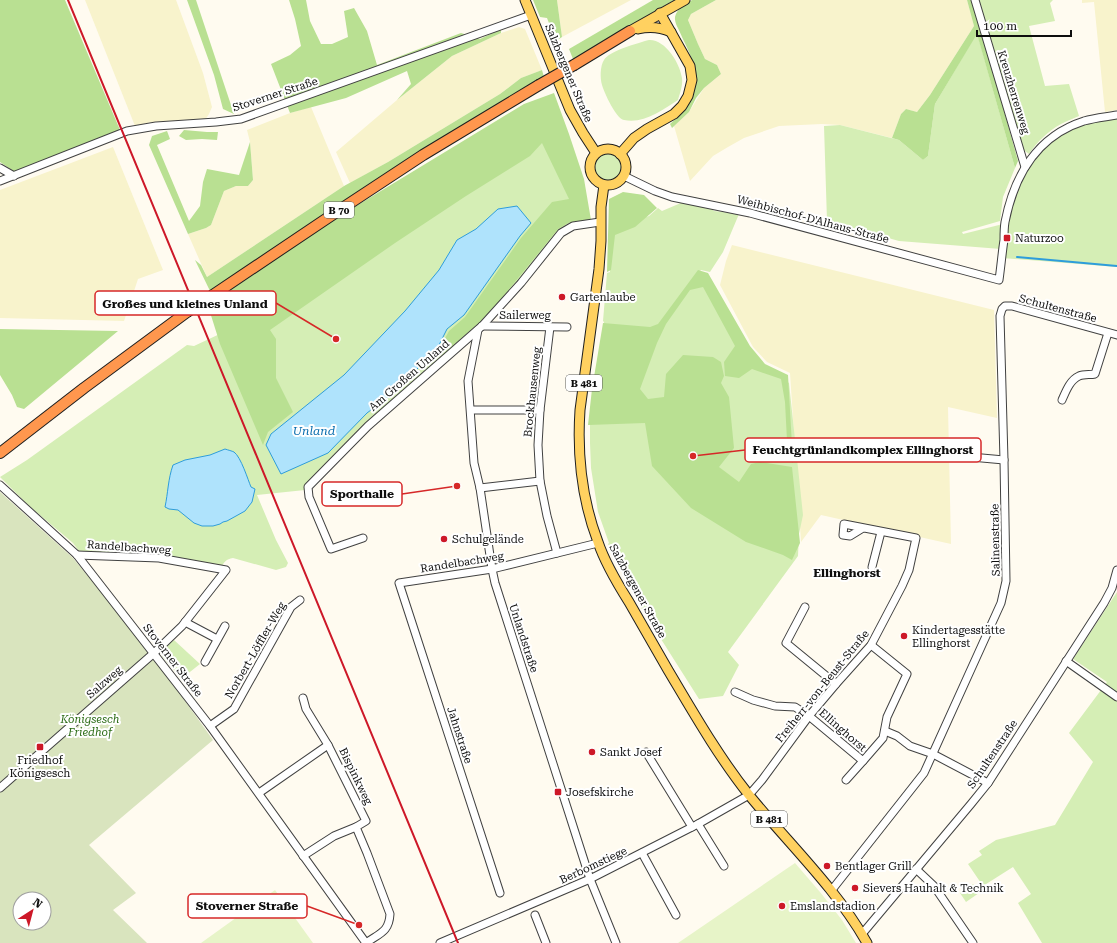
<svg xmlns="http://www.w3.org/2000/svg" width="1117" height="943" font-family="'Roboto Serif',serif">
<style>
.farmland{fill:#f8f3cc}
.green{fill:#d5eeb5}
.forest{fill:#b9e092}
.cemetery{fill:#d9e4be;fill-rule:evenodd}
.pitch{fill:#e7f4c8}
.water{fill:#afe3fc;stroke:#2e9ddb}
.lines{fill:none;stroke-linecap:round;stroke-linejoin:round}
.stream{stroke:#2e9ddb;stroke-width:2}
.minor-casing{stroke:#414141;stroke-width:9}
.major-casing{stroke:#1f1f1f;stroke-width:11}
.highway-casing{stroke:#1f1f1f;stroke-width:12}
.minor{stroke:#fff;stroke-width:7}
.major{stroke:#ffd160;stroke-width:9}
.highway{stroke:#ff974e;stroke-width:10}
.rail{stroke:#cd1828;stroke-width:2}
.highway-bridge-casing{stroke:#1f1f1f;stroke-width:12;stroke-linecap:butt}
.highway-bridge{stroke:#ff974e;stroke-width:10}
.poi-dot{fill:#cd1828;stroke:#fff;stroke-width:1.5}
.labels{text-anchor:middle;stroke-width:4;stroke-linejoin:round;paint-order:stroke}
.shield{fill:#fff;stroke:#565656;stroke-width:1}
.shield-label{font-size:10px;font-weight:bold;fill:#0e0e0e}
.street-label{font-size:11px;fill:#0e0e0e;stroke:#fff}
.poi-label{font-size:11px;fill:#0e0e0e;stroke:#fff;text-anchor:start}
.park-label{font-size:11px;font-style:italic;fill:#2d6d17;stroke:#fff}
.water-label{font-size:12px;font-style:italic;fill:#0a6dae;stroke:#fff}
.neighbourhood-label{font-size:12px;font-weight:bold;fill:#0e0e0e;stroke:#fff}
.leader{fill:none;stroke:#d62828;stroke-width:1.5}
.callout-dot{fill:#d62828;stroke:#fff;stroke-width:1.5}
.callout{fill:#fff;stroke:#d62828;stroke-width:1.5}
.callout-label{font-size:12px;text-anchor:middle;font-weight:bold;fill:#0e0e0e}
</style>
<rect width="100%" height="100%" fill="#fffbf0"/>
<!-- farmland -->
<g class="farmland">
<polygon points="85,0 176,0 203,73 212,107 209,114 205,120 151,122 135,126"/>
<polygon points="557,0 631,0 562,37"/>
<polygon points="716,0 967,0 974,26 930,95 917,112 906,109 901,114 892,138 840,125 822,124 779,126 744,138 728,147 713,156 690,181 674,126 689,112 704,88 721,74 717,65 705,59 698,44 688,20 691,14"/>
<polygon points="1082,0 1117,0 1117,110 1105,112 1094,2 1082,3"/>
<polygon points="519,27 525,29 542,70 521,78 500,94 388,162 350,183 336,152 397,100 452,56 501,33"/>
<polygon points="311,107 344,186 207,277 188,234 206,228 211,225 224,191 236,186 248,186 253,180 250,142 247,130 290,113"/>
<polygon points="113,147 163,270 138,279 124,321 0,318 0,190"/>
<polygon points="732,245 994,310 997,418 948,407 951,544 821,515 801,542 790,373 767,362 753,347 720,285 726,261"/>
</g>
<!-- green -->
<g class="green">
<path d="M 979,0 L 1053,0 L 1050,3 L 1055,21 L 1029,26 L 1045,86 L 1069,84 L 1079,116 C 1073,119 1066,121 1061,124 C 1048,131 1037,142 1029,154 L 1022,149 Z"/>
<polygon points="977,33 1015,168 1003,197 1000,221 962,232 963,234 1003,224 1001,249 899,241 827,221 824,126 840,125 899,140 923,160 928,156 935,104"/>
<path d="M 649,40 C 665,39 680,63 682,78 C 683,85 680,93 678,100 C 662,110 644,124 624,120 C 616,119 604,92 602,85 C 600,78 600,66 604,60 C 609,51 638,43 649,40 Z"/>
<path d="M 557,111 L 588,222 L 567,224 L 555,235 L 498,306 L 485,319 L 435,362 L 330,462 C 320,470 309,476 305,490 L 257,495 L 276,540 L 288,563 L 286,567 L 276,570 L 233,558 C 226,559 224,562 221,568 L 205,564 L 82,555 L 73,543 L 28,505 L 0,477 L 27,460 L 187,345 L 194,346 L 224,332 Z"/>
<polygon points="1117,115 1117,267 1002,258 1005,223 1016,187 1035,153 1068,128"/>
<circle cx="608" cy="167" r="14"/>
<polygon points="695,197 705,202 714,211 739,214 723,252 710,272 701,270 700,271 746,356 789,383 803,515 799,534 798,556 728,652 739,665 723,696 699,699 640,606 608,544 609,543 598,512 591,468 590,443 590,422 604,322 603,321 607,273 610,272 612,228 649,216 658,208 662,211"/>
<polygon points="1117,592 1117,943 1042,943 1018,903 1031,894 1013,867 983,886 968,864 982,855 979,851 996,840 1055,825 1093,762 1069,733 1107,682 1073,659"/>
<path d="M 174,640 L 200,664 L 181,679 L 162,656 C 161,648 169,644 174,640 Z"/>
<polygon points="973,884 979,893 966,902 960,893"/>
</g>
<!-- forest -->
<g class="forest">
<polygon points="0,0 65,0 120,130 15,172 0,162"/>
<polygon points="187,0 196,0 234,114 223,109 214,75"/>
<polygon points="289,0 306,0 310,21 321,44 332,44 348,37 344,11 354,8 367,31 377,65 461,33 480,39 501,29 501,33 452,56 397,100 411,84 407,71 346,98 290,113 271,64 290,55 301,46 295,19"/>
<polygon points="533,0 557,0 562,37 556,41 547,18 540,17"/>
<polygon points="653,0 674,0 573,59 569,49"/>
<path d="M 692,0 L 716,0 L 691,14 L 688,20 L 698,44 L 705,59 L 717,65 L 721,74 L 704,88 L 696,98 L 689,112 L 672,128 L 670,124 C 675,119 681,115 685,109 C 690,103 692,96 694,89 C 699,70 690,54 682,37 C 680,31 674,23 675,17 C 677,8 686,4 692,0 Z"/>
<polygon points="967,0 973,0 1018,161 1015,168 977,34 935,104 928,156 923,160 899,140 892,138 901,114 906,109 917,112 930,95 974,26"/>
<polygon points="542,70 544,77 219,287 210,291 195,260 201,265 207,277 344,186 388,162 500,94 521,78"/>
<polygon points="554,93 569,134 584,179 591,220 570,222 558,229 489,314 442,355 437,353 449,331 465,317 521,238 552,202 569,199 542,143 530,156 466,196 395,243 270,330 276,339 276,378 293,412 268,432 263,445 220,344 209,309 226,293 338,217 524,104"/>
<polygon points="184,130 207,132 218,132 217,140 202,139 186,140 179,136"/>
<polygon points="167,131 170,139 157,145 189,221 200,206 203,182 207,169 239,175 250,142 253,180 248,186 236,186 224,191 211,225 206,228 188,234 149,145 152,136"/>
<polygon points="623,192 644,195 657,208 635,227 615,235 611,270 607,272 609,199"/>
<polygon points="698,270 708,273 750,346 765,364 788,375 793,463 788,460 785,402 781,379 752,369 739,378 725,376 724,362 735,346 703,287 690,290 666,324 657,343 640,389 648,399 664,397 666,374 683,355 713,357 721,362 724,376 721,383 729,397 734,448 719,467 739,482 751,464 760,462 792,467 800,543 792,560 783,555 746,542 691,508 652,466 645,423 588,425 592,389 603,323 650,327 658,324"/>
<polygon points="0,329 118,331 24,409 17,407 12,395 0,375"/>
</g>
<!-- cemetery -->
<path class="cemetery" d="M 0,492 L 73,558 L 150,652 L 213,740 L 89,845 L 136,893 L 113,910 L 147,943 L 0,943 ZM 20,899 L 44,899 L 44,923 L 20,923 Z"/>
<!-- pitch -->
<g class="pitch">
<polygon points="795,863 820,892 842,920 856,943 678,943"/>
<polygon points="275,890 313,943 201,943"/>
</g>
<!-- water -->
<g class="water">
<polygon points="517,206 531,223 520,236 464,315 447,329 437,349 392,394 367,413 328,453 281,474 266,445 271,434 344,375 405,311 439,270 457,240 476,229 498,209"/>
<path d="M 225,449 C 228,450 232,451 234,452 C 241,457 248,480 251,487 L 255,489 L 252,502 L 245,511 L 227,521 L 223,522 L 220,524 L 213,526 L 202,526 L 194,523 L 178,510 L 169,509 L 165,507 C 168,493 168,479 173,465 L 185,460 L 210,455 Z"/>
</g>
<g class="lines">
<!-- stream -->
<polyline class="stream" points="1017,257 1117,266"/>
<!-- minor casing -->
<g class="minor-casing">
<g id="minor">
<polyline points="975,0 1025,167"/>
<polyline points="0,168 14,176"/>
<path d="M 624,176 L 655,191 L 672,197 L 750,213 L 999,280 C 1001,266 1002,253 1004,240 C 1004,234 1004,228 1005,222 C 1014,176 1037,136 1084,121 C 1095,118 1106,117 1117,115"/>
<polyline points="0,181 127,131 156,126 216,122 241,119 531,15"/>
<polyline points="482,326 567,327"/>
<polyline points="550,327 540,410 538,445 540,481 547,516 557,553"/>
<polyline points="478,330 468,381 474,463 480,488 492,569 495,583 590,879 616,943"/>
<path d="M 1062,400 C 1066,391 1070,380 1079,376 C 1084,374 1090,375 1095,374 L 1108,333"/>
<polyline points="471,410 540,410"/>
<polyline points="971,457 1004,460"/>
<polyline points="0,485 77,555 210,726 366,943"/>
<polyline points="480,488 540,481"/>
<polyline points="363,538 331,549 309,497 308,487 368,426 482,326 521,283 561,233 573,226 600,222"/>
<polyline points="872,567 881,532"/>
<polyline points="805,607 786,643 836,684"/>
<polyline points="185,622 217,639"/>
<polyline points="1066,661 1117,697"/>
<polyline points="205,662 225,626"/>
<polyline points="735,692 753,700 775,706 795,707 809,716 863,761 883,738 887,717 907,674 871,645"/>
<path d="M 303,698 L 306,709 L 328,745 L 366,821 L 356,827 L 367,853 L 390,914 C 389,932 380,933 366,943"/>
<polyline points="210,726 234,709 291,607 300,600"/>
<polyline points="885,731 897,736 910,746 933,754 988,783"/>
<polyline points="646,752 692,827"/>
<polyline points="846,780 863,761"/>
<polyline points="0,788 154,653 182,626 226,570 159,558 77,555"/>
<polyline points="259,793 328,745"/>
<polyline points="698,824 724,866"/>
<polyline points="642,853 676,915"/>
<polyline points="303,856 334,836 356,827"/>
<polyline points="916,869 934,886 973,943"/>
<polyline points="831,891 924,773 1001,603 1006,581 1004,460 1000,316 1002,309 1005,306 1012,306 1117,335"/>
<polyline points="500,893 399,583 492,569 598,543"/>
<polyline points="535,915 546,943"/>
<polyline points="862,934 971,804 988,783 1104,603 1112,588 1117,570"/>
<polyline points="440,943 590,879 698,824 749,795 762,780 809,716 836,684 871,645 902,586 909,570 916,538 844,524 843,535 850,536 863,528"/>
</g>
</g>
<!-- major casing -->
<g class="major-casing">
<g id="major">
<polyline points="525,0 570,110 583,133 596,153"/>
<path d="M 638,29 C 650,26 660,27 671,32"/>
<polyline points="630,31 685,0"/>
<circle cx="608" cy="167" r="18"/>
<polyline points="620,154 634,138 647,129 674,114 682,106 688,96 692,80 690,66 660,13"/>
<path d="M 604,185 L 601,207 L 601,241 L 599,269 L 580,410 C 577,455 582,500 598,542 C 605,563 617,583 629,602 C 642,625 655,647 668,670 C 693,712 718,756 749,795 C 789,844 836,888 867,943"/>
</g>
</g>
<!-- highway casing -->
<g class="highway-casing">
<g id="highway">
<polyline points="574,65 630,31"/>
<polyline points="213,295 335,213 423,155 539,85"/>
<polyline points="0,453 84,388 187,312"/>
</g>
</g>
<!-- minor -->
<use href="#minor" class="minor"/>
<!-- major -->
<use href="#major" class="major"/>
<!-- highway -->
<use href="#highway" class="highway"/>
<!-- rail -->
<polyline class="rail" points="68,0 458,943"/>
<!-- highway-bridge casing -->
<g class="highway-bridge-casing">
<g id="highway-bridge">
<polyline points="539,85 574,65"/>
<polyline points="187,312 213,295"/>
</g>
</g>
<!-- highway-bridge -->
<use href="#highway-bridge" class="highway-bridge"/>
</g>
<!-- markers -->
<g class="poi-dot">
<rect x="1003" y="234" width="8" height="8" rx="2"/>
<circle cx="562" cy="297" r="4"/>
<circle cx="444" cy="539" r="4"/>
<circle cx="904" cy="636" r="4"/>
<rect x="36" y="743" width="8" height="8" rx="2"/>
<circle cx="592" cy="752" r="4"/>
<rect x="554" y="788" width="8" height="8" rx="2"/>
<circle cx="827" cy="866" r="4"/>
<circle cx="855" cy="888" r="4"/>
<circle cx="782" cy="906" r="4"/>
</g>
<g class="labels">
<!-- shield labels -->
<g class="shield">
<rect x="324" y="202" width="30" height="16" rx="3"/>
<rect x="566" y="375" width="36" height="16" rx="3"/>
<rect x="751" y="811" width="36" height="16" rx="3"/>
</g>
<g class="shield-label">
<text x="339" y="214">B 70</text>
<text x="584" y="387">B 481</text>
<text x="769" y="823">B 481</text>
</g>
<!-- street labels -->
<g class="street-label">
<text transform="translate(569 73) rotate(67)" y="4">Salzbergener Straße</text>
<text transform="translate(1014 92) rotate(73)" y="4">Kreuzherrenweg</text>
<text transform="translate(275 94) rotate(-18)" y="4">Stoverner Straße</text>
<text transform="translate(813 219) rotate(15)" y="4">Weihbischof-D'Alhaus-Straße</text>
<text transform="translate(1058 308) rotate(15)" y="4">Schultenstraße</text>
<text x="525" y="319">Sailerweg</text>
<text transform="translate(409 375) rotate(-41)" y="4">Am Großen Unland</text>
<text transform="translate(532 392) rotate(-84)" y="4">Brockhausenweg</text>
<text transform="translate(995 540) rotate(-91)" y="4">Salinenstraße</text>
<text transform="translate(129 547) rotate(4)" y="4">Randelbachweg</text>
<text transform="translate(462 562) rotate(-9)" y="4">Randelbachweg</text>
<text transform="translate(638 591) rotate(61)" y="4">Salzbergener Straße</text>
<text transform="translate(524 638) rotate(72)" y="4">Unlandstraße</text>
<text transform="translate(255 650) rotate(-60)" y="4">Norbert-Löffler-Weg</text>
<text transform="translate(173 660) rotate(52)" y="4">Stoverner Straße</text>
<text transform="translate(104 682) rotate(-41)" y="4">Salzweg</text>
<text transform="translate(822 686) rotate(-51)" y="4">Freiherr-von-Beust-Straße</text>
<text transform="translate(843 730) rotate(41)" y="4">Ellinghorst</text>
<text transform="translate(460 735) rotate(72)" y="4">Jahnstraße</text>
<text transform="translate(992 754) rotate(-56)" y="4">Schultenstraße</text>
<text transform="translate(356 776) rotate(64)" y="4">Bispinkweg</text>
<text transform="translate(593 865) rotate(-25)" y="4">Berbomstiege</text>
</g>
<!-- poi labels -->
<g class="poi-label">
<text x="1015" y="242">Naturzoo</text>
<text x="570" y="301">Gartenlaube</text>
<text x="452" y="543">Schulgelände</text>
<text x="912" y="634">Kindertagesstätte<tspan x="912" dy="13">Ellinghorst</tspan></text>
<text x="600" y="756">Sankt Josef</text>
<text x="40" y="764" text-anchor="middle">Friedhof<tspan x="40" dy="13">Königsesch</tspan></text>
<text x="566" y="796">Josefskirche</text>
<text x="835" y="870">Bentlager Grill</text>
<text x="863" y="892">Sievers Hauhalt &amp; Technik</text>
<text x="790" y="910">Emslandstadion</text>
</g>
<!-- park labels -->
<g class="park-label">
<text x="90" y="723">Königsesch<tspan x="90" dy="13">Friedhof</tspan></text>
</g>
<!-- water labels -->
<g class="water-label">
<text x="314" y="435">Unland</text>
</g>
<!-- neighbourhood labels -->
<g class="neighbourhood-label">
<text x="847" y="577">Ellinghorst</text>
</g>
</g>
<!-- callouts -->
<path class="leader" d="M336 339L276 303M693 456L745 450M457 486L402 494M359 925L307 906"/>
<g class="callout-dot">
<circle cx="336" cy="339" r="4"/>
<circle cx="693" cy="456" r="4"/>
<circle cx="457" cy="486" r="4"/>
<circle cx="359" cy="925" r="4"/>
</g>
<g class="callout">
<rect x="95" y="291" width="181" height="24" rx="4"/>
<rect x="745" y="438" width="236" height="24" rx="4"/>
<rect x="322" y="482" width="80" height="24" rx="4"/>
<rect x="188" y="894" width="119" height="24" rx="4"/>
</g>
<g class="callout-label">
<text x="185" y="308">Großes und kleines Unland</text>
<text x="863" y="454">Feuchtgrünlandkomplex Ellinghorst</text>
<text x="362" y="498">Sporthalle</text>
<text x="247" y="910">Stoverner Straße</text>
</g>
<!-- north arrow -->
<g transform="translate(32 911) rotate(36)"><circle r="19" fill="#ffffff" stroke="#9f9f9f"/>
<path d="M0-3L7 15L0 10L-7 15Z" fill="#cd1828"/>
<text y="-6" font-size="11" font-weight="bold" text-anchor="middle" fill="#0e0e0e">N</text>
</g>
<!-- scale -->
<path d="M977 30v6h94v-6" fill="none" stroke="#0e0e0e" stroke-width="2"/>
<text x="983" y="30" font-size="12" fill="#0e0e0e" stroke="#ffffff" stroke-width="3" paint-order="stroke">100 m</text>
</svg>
